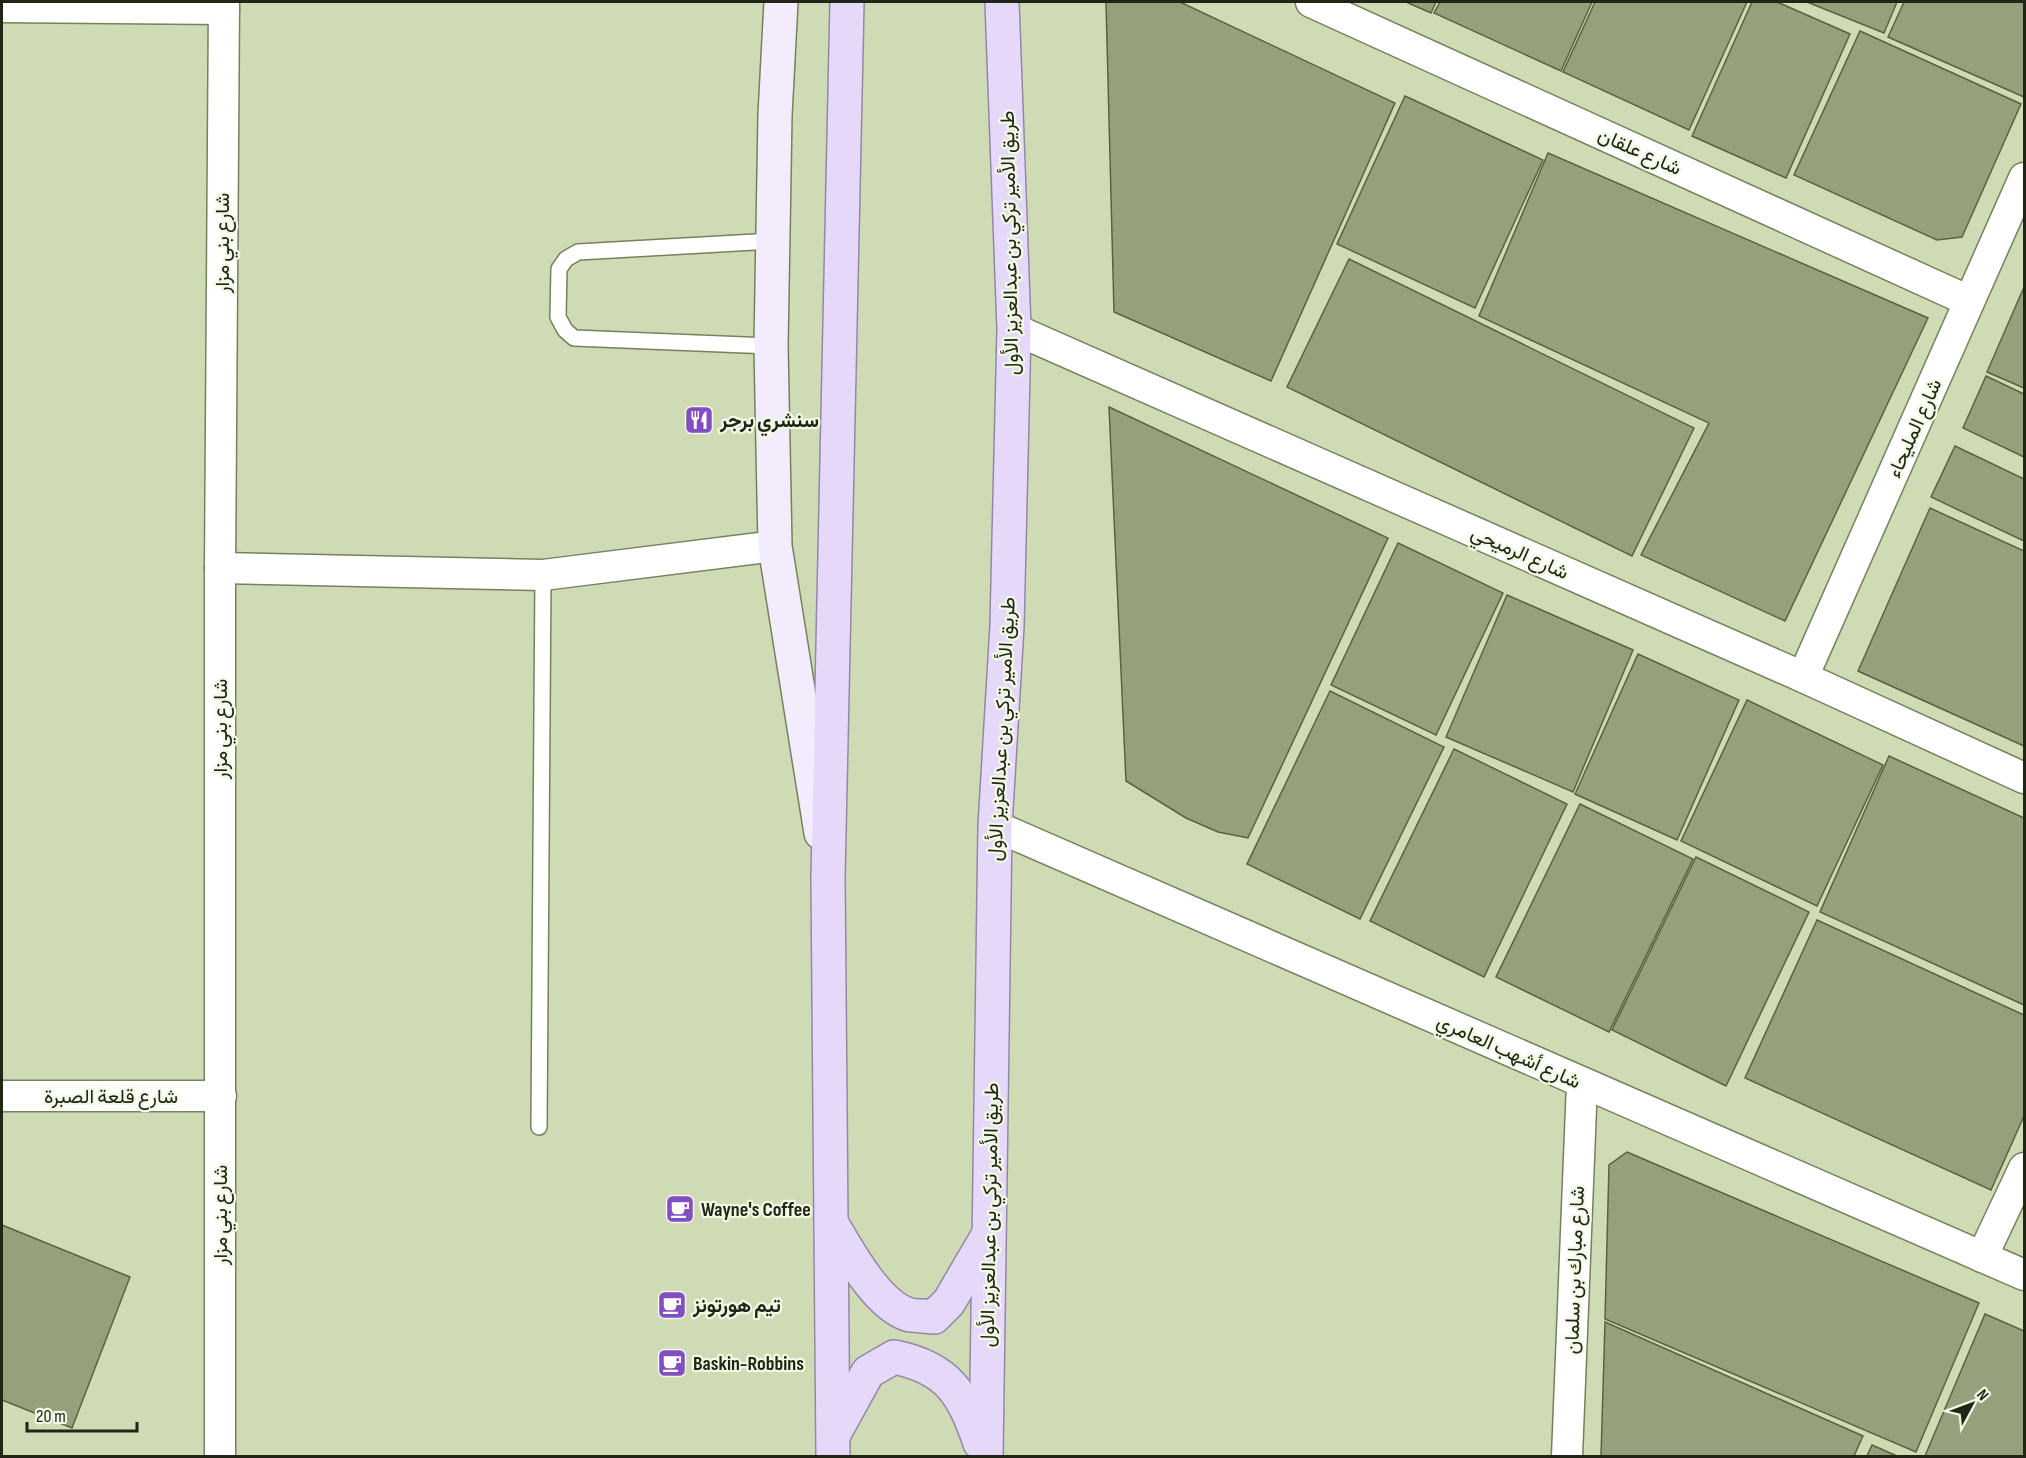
<svg xmlns="http://www.w3.org/2000/svg" width="2026" height="1458" font-family="'Sofia Sans Condensed',Vazirmatn,sans-serif">
<style>
.building{fill:#95a17c;stroke:#596341;stroke-width:1.5}
.lines{fill:none;stroke-linecap:round;stroke-linejoin:round}
.lane-casing{stroke:#76815d;stroke-width:18}
.street-casing{stroke:#76815d;stroke-width:33}
.secondary-casing{stroke:#76815d;stroke-width:36}
.primary-casing{stroke:#9488a7;stroke-width:36}
.lane{stroke:#fff;stroke-width:15}
.street{stroke:#fff;stroke-width:30}
.secondary{stroke:#f2ecfc;stroke-width:33}
.primary{stroke:#e5d8f9;stroke-width:33}
.labels{text-anchor:middle;stroke-width:4.5;stroke-linejoin:round;paint-order:stroke}
.street-label{font-size:20px;fill:#202516;stroke:#f2f9e5}
.poi-label{font-size:20px;font-weight:bold;fill:#202516;stroke:#f2f9e5;text-anchor:start}
</style>
<rect width="100%" height="100%" fill="#cfdbb4"/>
<!-- building -->
<g class="building">
<polygon points="1106,2 1180,2 1395,103 1271,381 1114,312"/>
<polygon points="1406,2 1436,2 1431,13"/>
<polygon points="1440,2 1592,2 1561,71 1434,13"/>
<polygon points="1595,2 1747,2 1689,130 1563,72"/>
<polygon points="1752,2 1777,2 1850,34 1786,178 1692,136"/>
<polygon points="1807,2 1897,2 1884,33"/>
<polygon points="1904,2 2024,2 2024,97 1888,37"/>
<polygon points="1860,31 2021,104 1962,237 1937,240 1794,175"/>
<polygon points="1405,96 1543,160 1475,308 1337,244"/>
<polygon points="1548,153 1928,318 1785,621 1641,555 1709,423 1479,316"/>
<polygon points="1349,259 1694,428 1632,556 1287,387"/>
<polygon points="2024,287 2024,388 1987,372"/>
<polygon points="1986,376 2024,394 2024,457 1963,428"/>
<polygon points="1109,407 1388,538 1248,838 1218,832 1186,818 1126,781"/>
<polygon points="1955,446 2024,479 2024,541 1931,497"/>
<polygon points="1930,508 2024,551 2024,746 1858,671"/>
<polygon points="1398,543 1503,593 1436,735 1331,685"/>
<polygon points="1507,595 1633,650 1573,792 1446,737"/>
<polygon points="1638,654 1739,700 1677,840 1575,794"/>
<polygon points="1330,691 1444,747 1360,919 1247,864"/>
<polygon points="1747,700 1883,765 1817,906 1681,841"/>
<polygon points="1454,749 1567,804 1484,977 1370,921"/>
<polygon points="1889,756 2024,818 2024,1005 1820,912"/>
<polygon points="1580,804 1693,859 1609,1032 1496,977"/>
<polygon points="1696,857 1809,912 1726,1086 1612,1030"/>
<polygon points="1817,920 2024,1015 2024,1116 1991,1190 1745,1078"/>
<polygon points="1627,1152 1979,1303 1916,1452 1605,1319 1609,1165"/>
<polygon points="2,1225 130,1277 72,1428 2,1400"/>
<polygon points="1985,1314 2024,1331 2024,1456 1925,1456"/>
<polygon points="1605,1322 1863,1436 1854,1456 1601,1456"/>
<polygon points="1872,1445 1897,1456 1867,1456"/>
</g>
<g class="lines">
<!-- lane casing -->
<g class="lane-casing">
<g id="lane">
<polyline points="771,346 574,338 565,330 558,317 559,269 566,259 578,252 773,241"/>
<polyline points="539,1127 543,575"/>
</g>
</g>
<!-- street casing -->
<g class="street-casing">
<g id="street">
<polyline points="1311,2 1969,301"/>
<polyline points="2,7 224,9"/>
<polyline points="1014,329 1803,677 2024,778"/>
<polyline points="220,568 543,575 775,546"/>
<polyline points="1803,677 2024,178"/>
<polyline points="995,826 2024,1275"/>
<polyline points="2,1096 221,1096"/>
<polyline points="1982,1257 2024,1168"/>
<polyline points="220,1456 220,568 224,2"/>
<polyline points="1567,1456 1582,1083"/>
</g>
</g>
<!-- secondary casing -->
<g class="secondary-casing">
<polyline id="secondary" points="781,2 775,115 771,346 775,546 821,833"/>
</g>
<!-- primary casing -->
<g class="primary-casing">
<g id="primary">
<path d="M 832,1224 C 848,1251 878,1307 910,1315 C 918,1316 926,1316 934,1317 L 949,1302 L 987,1237"/>
<path d="M 835,1432 L 868,1372 L 894,1357 C 949,1368 963,1394 980,1443"/>
<polyline points="833,1456 828,877 847,2"/>
<polyline points="986,1456 995,826 1007,626 1014,329 1002,2"/>
</g>
</g>
<!-- lane -->
<use href="#lane" class="lane"/>
<!-- street -->
<use href="#street" class="street"/>
<!-- secondary -->
<use href="#secondary" class="secondary"/>
<!-- primary -->
<use href="#primary" class="primary"/>
</g>
<!-- icons -->
<defs>
<g id="restaurant-square" transform="scale(1.5)"><rect x="-9" y="-9" width="18" height="18" rx="4" fill="#834dc4" stroke="#f2f9e5"/><path d="M-5-6h1v4h1v-4h1v4h1v-4h1v5L-1.5 .5V6h-2V.5L-5-1ZM5-6V6H3V1.5H1.5Q1.5-4 5-6Z" fill="#fff"/></g>
<g id="cafe-square" transform="scale(1.5)"><rect x="-9" y="-9" width="18" height="18" rx="4" fill="#834dc4" stroke="#f2f9e5"/><path d="M-5.5-4.5H6V0H3Q3 3.5 0 3.5H-2.5Q-5.5 3.5-5.5 0ZM3-3.2v2h1.7v-2ZM-6 4.5H4V6H-6Z" fill="#fff"/></g>
</defs>
<g fill-rule="evenodd">
<use href="#restaurant-square" x="699" y="420"/>
<use href="#cafe-square" x="680" y="1209"/>
<use href="#cafe-square" x="672" y="1305"/>
<use href="#cafe-square" x="672" y="1363"/>
</g>
<g class="labels">
<!-- street labels -->
<g class="street-label">
<text transform="translate(1640 151) rotate(24)" y="7">شارع علقان</text>
<text transform="translate(222 243) rotate(-90)" y="7">شارع بني مزار</text>
<text transform="translate(1009 243) rotate(-91)" y="7">طريق الأمير تركي بن عبدالعزيز الأول</text>
<text transform="translate(1914 428) rotate(-66)" y="7">شارع المليحاء</text>
<text transform="translate(1520 552) rotate(24)" y="7">شارع الرميحي</text>
<text transform="translate(220 729) rotate(-90)" y="7">شارع بني مزار</text>
<text transform="translate(1001 729) rotate(-87)" y="7">طريق الأمير تركي بن عبدالعزيز الأول</text>
<text transform="translate(1509 1051) rotate(24)" y="7">شارع أشهب العامري</text>
<text x="111" y="1103">شارع قلعة الصبرة</text>
<text transform="translate(220 1215) rotate(-90)" y="7">شارع بني مزار</text>
<text transform="translate(989 1215) rotate(-89)" y="7">طريق الأمير تركي بن عبدالعزيز الأول</text>
<text transform="translate(1574 1270) rotate(-88)" y="7">شارع مبارك بن سلمان</text>
</g>
<!-- poi labels -->
<g class="poi-label">
<text x="720" y="427">سنشري برجر</text>
<text x="701" y="1216">Wayne's Coffee</text>
<text x="693" y="1312">تيم هورتونز</text>
<text x="693" y="1370">Baskin-Robbins</text>
</g>
</g>
<!-- border -->
<rect width="2026" height="1458" fill="none" stroke="#202516" stroke-width="6"/>
<!-- north arrow -->
<g transform="translate(1972 1404) rotate(49)" stroke="#f2f9e5" stroke-width="4.5" paint-order="stroke">
<path d="M0-4.5L10 22L0 15L-10 22Z" fill="#202516"/>
<text y="-9" font-size="16" font-weight="bold" text-anchor="middle" fill="#202516">N</text>
</g>
<!-- scale -->
<path d="M27 1422v9h110v-9" fill="none" stroke="#202516" stroke-width="3"/>
<text x="36" y="1422" font-size="18" fill="#202516" stroke="#f2f9e5" stroke-width="4.5" paint-order="stroke">20 m</text>
</svg>
